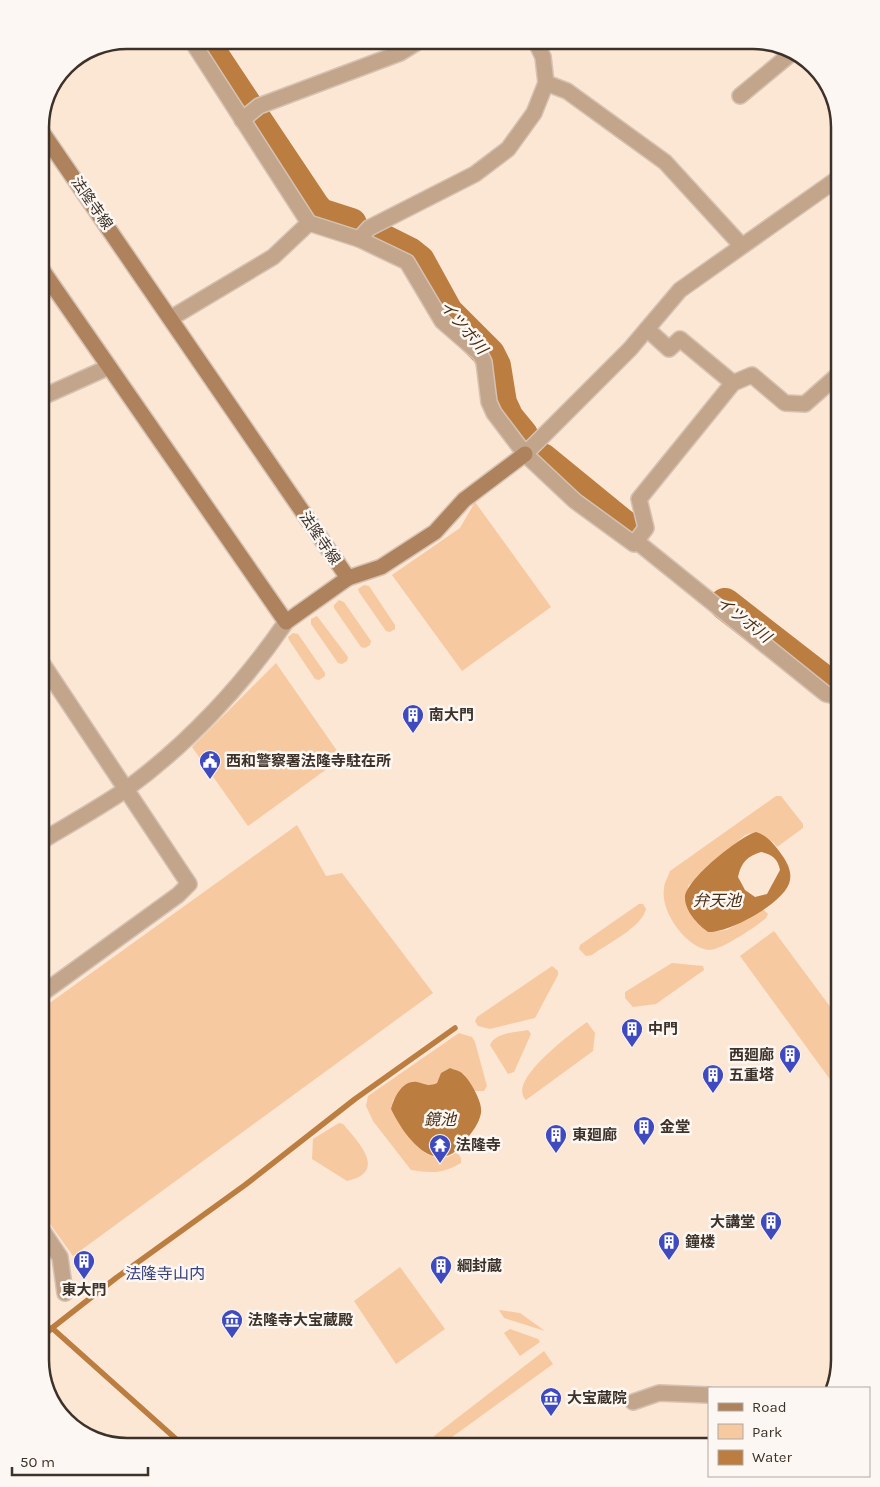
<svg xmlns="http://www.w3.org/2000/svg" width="880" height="1487" font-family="Karla,'Noto Sans JP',sans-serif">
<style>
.green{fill:#f6c9a1}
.water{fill:#bb7d40;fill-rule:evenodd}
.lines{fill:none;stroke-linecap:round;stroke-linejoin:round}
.stream{stroke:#bb7d40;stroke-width:5.5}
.river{stroke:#bb7d40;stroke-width:32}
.street-casing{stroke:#d6c2b2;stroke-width:18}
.secondary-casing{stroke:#d6c2b2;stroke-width:18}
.street{stroke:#c2a58b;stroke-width:15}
.secondary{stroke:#ad825c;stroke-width:15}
.labels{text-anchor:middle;stroke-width:5;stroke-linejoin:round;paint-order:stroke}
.street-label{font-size:15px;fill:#3d322a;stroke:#fcf7f2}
.poi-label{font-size:15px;font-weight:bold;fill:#3d322a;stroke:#fcf7f2;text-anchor:start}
.water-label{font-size:16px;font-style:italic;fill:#482d13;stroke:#fcf7f2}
.neighbourhood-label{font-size:16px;fill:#36407c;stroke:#fcf7f2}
.rim{fill:none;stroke:#3d322a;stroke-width:2.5}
</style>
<rect width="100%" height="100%" fill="#fce6d4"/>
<!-- green -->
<g class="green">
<polygon points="475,502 551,607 462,671 392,575 460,528"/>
<polygon points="364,585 369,586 395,625 395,629 390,632 386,631 359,592 358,589"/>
<polygon points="339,600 344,602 371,641 370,645 365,648 361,647 334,608 334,605"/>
<polygon points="317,616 348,657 347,661 342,664 338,663 311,624 311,619"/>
<polygon points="293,633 298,634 325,673 325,676 319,680 315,679 289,640 288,637"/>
<polygon points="276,663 342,758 248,826 192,747"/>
<path d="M 776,796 L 781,796 L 803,824 L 803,828 L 777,847 L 773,842 L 751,833 L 745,835 L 688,886 C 687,908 690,919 708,932 L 727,930 L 763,909 L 768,914 L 766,918 C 757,926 721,950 709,950 C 686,948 660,911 664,889 C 664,883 668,877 670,871 Z"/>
<polygon points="297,825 326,876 342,873 433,993 73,1256 40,1210 40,1010"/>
<path d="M 639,904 L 643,904 L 646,909 C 642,927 607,944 592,955 L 586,956 L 579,949 L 580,945 Z"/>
<polygon points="774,931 840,1020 840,1093 740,956"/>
<polygon points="672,963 703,966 704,970 656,1004 633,1007 625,998 625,992"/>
<polygon points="552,966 558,971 558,975 535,1018 490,1029 478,1026 475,1021 477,1017"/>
<path d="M 587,1022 L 595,1033 L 593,1051 L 526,1100 C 506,1081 572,1033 587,1022 Z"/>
<path d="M 528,1030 L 531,1034 L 514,1072 L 508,1074 L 490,1045 C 495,1033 516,1032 528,1030 Z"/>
<path d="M 459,1033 L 472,1037 L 475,1042 L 487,1086 L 484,1091 L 474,1091 L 464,1074 L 450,1068 L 441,1073 L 437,1083 L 429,1086 L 416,1082 L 393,1100 L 391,1109 C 401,1129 429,1174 457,1152 L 461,1158 L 461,1163 C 442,1174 433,1173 411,1170 L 373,1121 L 366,1106 L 368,1096 Z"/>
<path d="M 339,1123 L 343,1124 C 359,1143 388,1172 347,1181 L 312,1159 L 313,1139 Z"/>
<polygon points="400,1267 445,1329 396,1364 354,1301"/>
<polygon points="499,1310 520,1313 545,1331 504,1318"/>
<polygon points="510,1329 538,1339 540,1342 520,1356 504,1333"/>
<polygon points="544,1351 553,1364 441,1445 434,1436"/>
</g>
<!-- water -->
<g class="water">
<path d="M 756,832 C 766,835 773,843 779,851 C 785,859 792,869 790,880 C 787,902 729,933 708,932 C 698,925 685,911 685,898 C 684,881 740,836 756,832 ZM 761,852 C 772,854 778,859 780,870 L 767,894 L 755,897 L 745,890 L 738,877 C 741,863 747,856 761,852 Z"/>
<path d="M 450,1068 C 455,1070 461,1071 464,1075 C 471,1082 483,1103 481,1113 C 479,1124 472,1132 466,1140 C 437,1181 405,1138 391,1109 C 394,1098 402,1080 417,1082 C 426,1084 428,1087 437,1083 L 441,1073 Z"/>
</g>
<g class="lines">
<!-- stream -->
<g class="stream">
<polyline points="52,1328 116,1278 245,1185 355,1099 455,1028"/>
<polyline points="40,1340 52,1328 185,1447"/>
</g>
<!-- river -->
<g class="river">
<polyline points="206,45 314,207 320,214 351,224"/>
<polyline points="381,239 409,253 419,261 447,312 489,354 495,366 501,403 508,418 522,435"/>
<polyline points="542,459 629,530"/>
<polyline points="725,604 824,681 840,688"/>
</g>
<!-- street casing -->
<g class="street-casing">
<g id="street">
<polyline points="195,46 309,223 359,239 407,262 442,321 480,354 484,362 489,402 494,413 525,454 575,501 634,544 646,528 639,499 733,383 752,375 785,403 805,404 840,373"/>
<polyline points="546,83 567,91 665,162 741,245"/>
<polyline points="740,96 793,52"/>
<polyline points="242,120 259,106 400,53 416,43"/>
<polyline points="359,239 369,228 475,174 508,149 534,113 546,83 543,57 536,42"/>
<polyline points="171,318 273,257 309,223"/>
<polyline points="647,329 669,349 680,339 733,383"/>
<polyline points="40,398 109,367"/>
<polyline points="525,454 630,349 680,290 840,177"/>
<polyline points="636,541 826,694 840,697"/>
<path d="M 40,842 C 68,825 97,809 125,790 C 187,745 243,685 286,622"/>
<polyline points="40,995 178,895 189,884 40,660"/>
<polyline points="40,1227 60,1257 65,1293"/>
<polyline points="633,1402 659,1393 709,1395"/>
</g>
</g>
<!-- secondary casing -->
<g class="secondary-casing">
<g id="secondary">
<polyline points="40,129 348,578"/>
<polyline points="40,267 286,622 348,578 381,567 435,532 464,500 525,454"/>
</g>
</g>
<!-- street -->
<use href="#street" class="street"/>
<!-- secondary -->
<use href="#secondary" class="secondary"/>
</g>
<!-- icons -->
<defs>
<g id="building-pin" transform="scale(1.125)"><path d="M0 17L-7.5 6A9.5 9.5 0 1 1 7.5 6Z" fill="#3f4abe" stroke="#fcf7f2"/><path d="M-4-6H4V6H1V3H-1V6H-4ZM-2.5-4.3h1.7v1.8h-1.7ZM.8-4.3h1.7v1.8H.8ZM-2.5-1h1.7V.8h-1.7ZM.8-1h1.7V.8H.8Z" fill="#fff"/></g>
<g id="civic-pin" transform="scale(1.125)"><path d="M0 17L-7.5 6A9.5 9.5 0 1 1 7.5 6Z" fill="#3f4abe" stroke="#fcf7f2"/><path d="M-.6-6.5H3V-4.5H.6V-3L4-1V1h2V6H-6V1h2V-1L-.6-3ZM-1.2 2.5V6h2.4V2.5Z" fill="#fff"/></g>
<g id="temple-pin" transform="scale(1.125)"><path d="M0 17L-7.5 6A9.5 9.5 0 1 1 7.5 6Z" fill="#3f4abe" stroke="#fcf7f2"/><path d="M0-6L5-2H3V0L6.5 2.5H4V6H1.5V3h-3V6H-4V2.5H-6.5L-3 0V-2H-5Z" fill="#fff"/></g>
<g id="museum-pin" transform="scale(1.125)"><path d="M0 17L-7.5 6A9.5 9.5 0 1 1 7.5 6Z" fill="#3f4abe" stroke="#fcf7f2"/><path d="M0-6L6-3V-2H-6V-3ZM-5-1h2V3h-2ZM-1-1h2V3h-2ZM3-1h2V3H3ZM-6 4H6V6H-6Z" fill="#fff"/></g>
</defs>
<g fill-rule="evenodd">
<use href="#building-pin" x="413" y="715"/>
<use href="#civic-pin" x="210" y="761"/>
<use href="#building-pin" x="632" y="1029"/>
<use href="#building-pin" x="790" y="1055"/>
<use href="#building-pin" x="713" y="1075"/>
<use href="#building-pin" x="644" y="1127"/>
<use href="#building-pin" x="556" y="1135"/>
<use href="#temple-pin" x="440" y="1145"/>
<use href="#building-pin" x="771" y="1222"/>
<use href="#building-pin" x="669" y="1242"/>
<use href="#building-pin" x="84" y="1261"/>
<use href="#building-pin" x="441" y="1266"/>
<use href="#museum-pin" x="232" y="1320"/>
<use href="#museum-pin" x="551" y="1398"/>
</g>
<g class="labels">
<!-- street labels -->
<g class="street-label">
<text transform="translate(92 203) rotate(55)" y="5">法隆寺線</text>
<text transform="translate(320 538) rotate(56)" y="5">法隆寺線</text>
</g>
<!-- poi labels -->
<g class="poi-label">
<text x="429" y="720">南大門</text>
<text x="226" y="766">西和警察署法隆寺駐在所</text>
<text x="648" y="1034">中門</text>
<text x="774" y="1060" text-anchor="end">西廻廊</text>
<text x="729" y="1080">五重塔</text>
<text x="660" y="1132">金堂</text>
<text x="572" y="1140">東廻廊</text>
<text x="456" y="1150">法隆寺</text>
<text x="755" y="1227" text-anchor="end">大講堂</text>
<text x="685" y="1247">鐘楼</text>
<text x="457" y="1271">綱封蔵</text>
<text x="84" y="1295" text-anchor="middle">東大門</text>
<text x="248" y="1325">法隆寺大宝蔵殿</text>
<text x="567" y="1403">大宝蔵院</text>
</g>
<!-- water labels -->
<g class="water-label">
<text transform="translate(464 327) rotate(50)" y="6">イツボ川</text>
<text transform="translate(744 619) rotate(38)" y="6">イツボ川</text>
<text x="717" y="906">弁天池</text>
<text x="440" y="1125">鏡池</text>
</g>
<!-- neighbourhood labels -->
<g class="neighbourhood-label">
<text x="165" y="1279">法隆寺山内</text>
</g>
</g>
<!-- crop -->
<path d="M0 0H880V1487H0ZM127 49H753A78 78 0 0 1 831 127V1360A78 78 0 0 1 753 1438H127A78 78 0 0 1 49 1360V127A78 78 0 0 1 127 49Z" fill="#fcf7f2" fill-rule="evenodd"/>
<path class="rim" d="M127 49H753A78 78 0 0 1 831 127V1360A78 78 0 0 1 753 1438H127A78 78 0 0 1 49 1360V127A78 78 0 0 1 127 49Z"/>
<!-- legend -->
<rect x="708" y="1387" width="162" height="90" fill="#fcf7f2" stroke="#b0a8a2"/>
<rect x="718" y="1403" width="25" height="8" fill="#ad825c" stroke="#b0a8a2"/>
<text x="752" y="1412" font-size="15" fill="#3d322a">Road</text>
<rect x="718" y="1424" width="25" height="15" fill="#f6c9a1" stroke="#b0a8a2"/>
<text x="752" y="1437" font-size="15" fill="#3d322a">Park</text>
<rect x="718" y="1450" width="25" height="15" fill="#bb7d40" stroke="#b0a8a2"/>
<text x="752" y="1462" font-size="15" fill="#3d322a">Water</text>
<!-- scale -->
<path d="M12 1467v8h136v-8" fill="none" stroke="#3d322a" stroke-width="2.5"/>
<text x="20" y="1467" font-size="15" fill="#3d322a" stroke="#fcf7f2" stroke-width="4" paint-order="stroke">50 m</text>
</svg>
